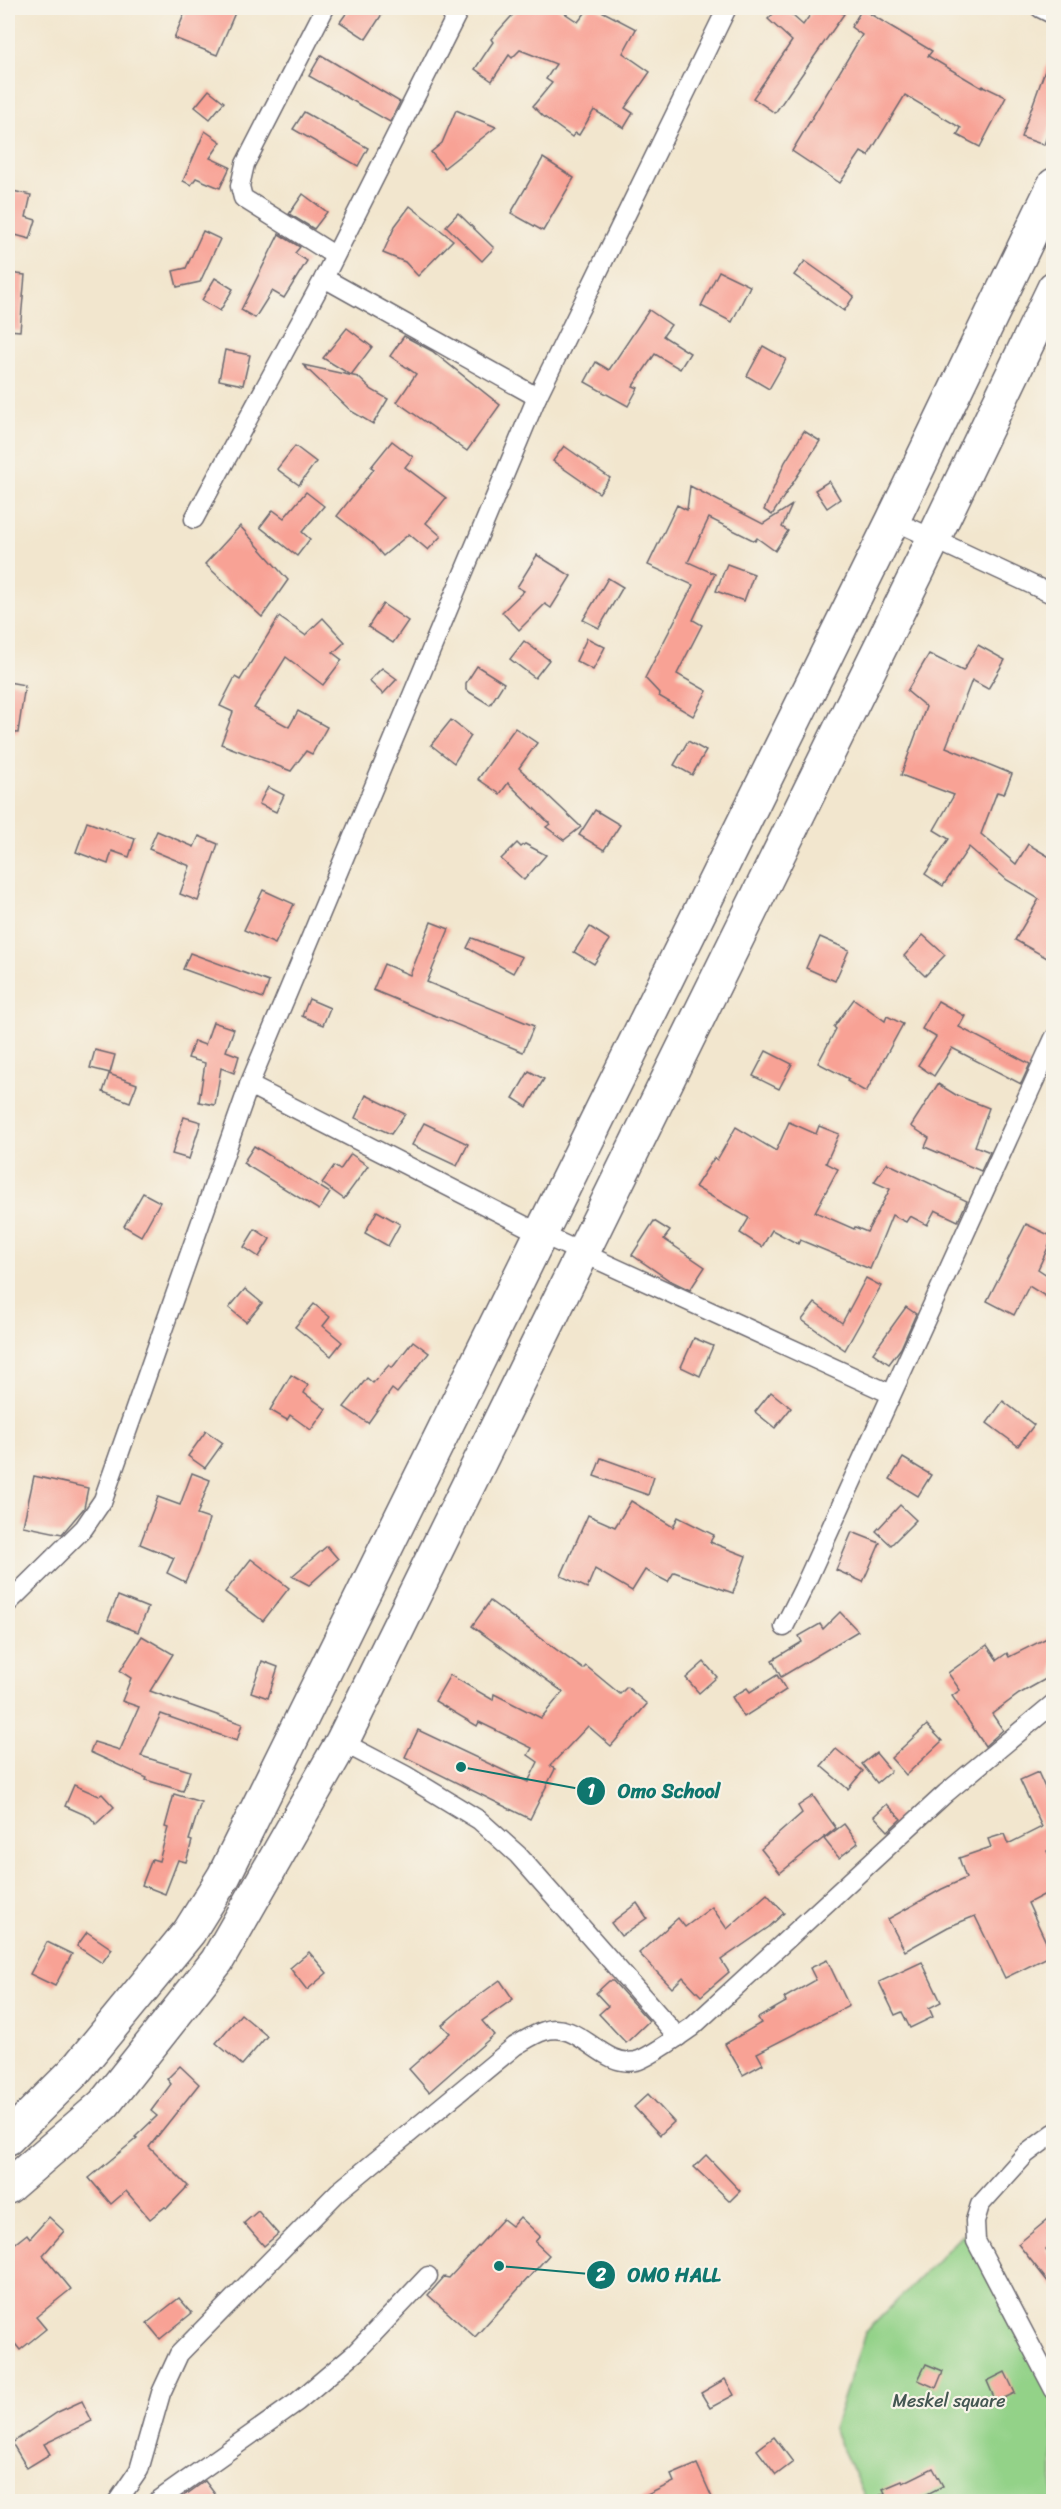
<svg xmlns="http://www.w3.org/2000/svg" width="1061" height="2509" font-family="Sriracha,sans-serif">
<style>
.green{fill:#93d288;stroke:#5a7a62;stroke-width:1.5}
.building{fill:#f8a295}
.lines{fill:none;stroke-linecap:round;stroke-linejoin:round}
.street-casing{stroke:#6b676e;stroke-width:21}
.highway-casing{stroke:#6b676e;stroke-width:36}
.street{stroke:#fff;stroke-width:18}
.highway{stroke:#fff;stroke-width:33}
.labels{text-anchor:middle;stroke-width:4.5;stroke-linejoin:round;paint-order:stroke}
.park-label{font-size:18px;fill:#445752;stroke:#f7f3e8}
.leader{fill:none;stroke:#0f766e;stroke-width:2}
.callout-dot{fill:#0f766e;stroke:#f7f3e8;stroke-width:2}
.mark-label{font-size:18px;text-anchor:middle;font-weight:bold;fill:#fff}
.callout-label{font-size:20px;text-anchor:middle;font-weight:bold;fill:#0f766e;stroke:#f7f3e8;stroke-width:4.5;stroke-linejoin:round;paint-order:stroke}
</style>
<rect width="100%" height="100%" fill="#f7f3e8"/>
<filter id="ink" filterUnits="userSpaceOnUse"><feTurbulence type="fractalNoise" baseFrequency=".0167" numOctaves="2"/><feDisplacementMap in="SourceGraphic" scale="12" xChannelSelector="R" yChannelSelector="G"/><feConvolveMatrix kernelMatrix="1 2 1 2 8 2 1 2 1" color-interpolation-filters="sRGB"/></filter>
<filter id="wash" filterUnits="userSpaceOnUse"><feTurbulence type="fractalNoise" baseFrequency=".008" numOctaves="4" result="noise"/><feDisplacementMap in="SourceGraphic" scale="24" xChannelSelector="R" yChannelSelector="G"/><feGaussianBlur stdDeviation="1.35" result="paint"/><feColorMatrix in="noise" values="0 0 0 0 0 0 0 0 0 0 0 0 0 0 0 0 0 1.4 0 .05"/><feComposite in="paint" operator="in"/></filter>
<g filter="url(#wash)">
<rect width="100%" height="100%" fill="#f2e6ce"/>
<!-- green -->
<polygon class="green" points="962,2235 999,2266 1053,2391 1053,2501 867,2501 833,2429 865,2333"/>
<g id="blocks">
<!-- building -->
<g class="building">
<polygon points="187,8 237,8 217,55 174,38"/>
<polygon points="350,8 386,8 366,39 340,22"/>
<polygon points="519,8 557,8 578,22 589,8 596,8 636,29 623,53 650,72 625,108 633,113 624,128 594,110 579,135 575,133 572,137 543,116 533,106 552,83 546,79 556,64 520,50 512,58 509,55 492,81 475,69 493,42 491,39"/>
<polygon points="779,8 784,8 803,25 815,8 834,8 844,14 775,113 753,98 792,41 768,19"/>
<polygon points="862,9 932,51 928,56 982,88 983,86 1006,97 980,147 957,135 961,128 905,95 868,156 861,152 840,183 792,151 862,35 851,27"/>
<polygon points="1051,54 1053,54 1053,119 1044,145 1021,137"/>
<polygon points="321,55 400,102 390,122 309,76"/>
<polygon points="209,90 224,102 210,119 195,107"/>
<polygon points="456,110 496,127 444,168 431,152 442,143"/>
<polygon points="304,112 368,148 358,166 293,129"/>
<polygon points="205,131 221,142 210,158 230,167 220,188 196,178 191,185 183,181"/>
<polygon points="543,158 574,178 543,231 511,213"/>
<polygon points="8,190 31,195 26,217 36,220 30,239 8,233"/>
<polygon points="303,194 327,212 314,229 289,214"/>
<polygon points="410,206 453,240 418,276 405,262 383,253 395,226"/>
<polygon points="458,213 494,248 482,261 446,226"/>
<polygon points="203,231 220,239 200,282 177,287 173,271 186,268"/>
<polygon points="279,234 300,247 295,253 307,261 284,298 272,291 255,318 241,310"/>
<polygon points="805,261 854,296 844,311 794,275"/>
<polygon points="719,271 750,286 732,322 701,306"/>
<polygon points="8,273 25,275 20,331 8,330"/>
<polygon points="215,278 233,289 220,311 202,300"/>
<polygon points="649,310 671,325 663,336 690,353 680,369 655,354 633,386 638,388 628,406 585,382 596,362 609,370"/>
<polygon points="347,328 372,347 351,375 323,358"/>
<polygon points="404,336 432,351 500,405 467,451 397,402 416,374 390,356"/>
<polygon points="763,346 786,359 769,389 747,376"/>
<polygon points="225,350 250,355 243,385 219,380"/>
<polygon points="303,365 358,377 372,390 388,399 373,424 351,411"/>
<polygon points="804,431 820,441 772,515 764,510 785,462"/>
<polygon points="392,441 413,457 405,467 446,498 426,523 441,536 428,550 409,534 383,556 372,543 337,516 374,469 371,467"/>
<polygon points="295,446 316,462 299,485 277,469"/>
<polygon points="564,446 610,478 599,493 553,461"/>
<polygon points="829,481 840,499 827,508 815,490"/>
<polygon points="690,486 763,524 792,505 782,527 788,531 775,551 757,538 755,541 709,518 688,562 715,574 693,620 702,625 677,674 707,691 693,716 659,696 660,694 645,678 693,585 648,565 677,505 687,510"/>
<polygon points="306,492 324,506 302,532 310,539 297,556 260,527 273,510 284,518"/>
<polygon points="240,526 288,580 262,617 205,564"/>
<polygon points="537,555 571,576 551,608 545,604 519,630 502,612 524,591 517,587"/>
<polygon points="727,564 754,574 744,601 716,591"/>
<polygon points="608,578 623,587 599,628 583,620"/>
<polygon points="383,604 408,621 393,643 368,627"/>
<polygon points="279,617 305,635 323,618 345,642 333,653 342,660 323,685 286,657 254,708 289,727 298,711 327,727 312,754 306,751 291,771 221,744 233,712 220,706 235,677 240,680"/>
<polygon points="587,638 605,647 593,670 576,661"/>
<polygon points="524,641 549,660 535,678 510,659"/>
<polygon points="978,645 1005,660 988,689 972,680 946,747 1012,774 1004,794 997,792 981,834 1016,864 1028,844 1053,859 1053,947 1047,958 1015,940 1039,899 1007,880 969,847 943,886 925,874 949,839 934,830 954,795 901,775 926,707 907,691 929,654 963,671"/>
<polygon points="477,666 504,683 490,705 466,690 466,683"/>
<polygon points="382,668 397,679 383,694 369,681"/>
<polygon points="8,682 25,685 18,733 8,732"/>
<polygon points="451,720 471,736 454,763 431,745"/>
<polygon points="515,728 537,743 519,768 581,827 564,840 546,827 550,824 508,783 500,794 478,779"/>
<polygon points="688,741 706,751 692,775 674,765"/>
<polygon points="268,787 284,795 276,812 259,804"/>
<polygon points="595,810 620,825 604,850 579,835"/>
<polygon points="87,822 135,839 129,857 112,851 108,864 76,852"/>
<polygon points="157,831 194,847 199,836 218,844 198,901 180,894 190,866 149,849"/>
<polygon points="517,843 521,847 525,844 546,855 524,880 501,859"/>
<polygon points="263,890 294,904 275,944 244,930"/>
<polygon points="431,922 449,929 427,982 534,1026 523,1052 373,990 384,964 410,975"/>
<polygon points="590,927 610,940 594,964 574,952"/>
<polygon points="923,935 945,955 925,976 904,956"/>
<polygon points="820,937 849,950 835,981 806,968"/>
<polygon points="472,938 522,957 513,973 467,948"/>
<polygon points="190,953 269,982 263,998 183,969"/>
<polygon points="309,999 330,1008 323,1025 302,1016"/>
<polygon points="854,999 885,1021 887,1016 903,1024 866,1092 847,1081 849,1079 818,1063 836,1029 834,1027"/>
<polygon points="938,1001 965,1016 959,1027 1030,1064 1021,1084 952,1048 934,1076 918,1065 936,1037 922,1029"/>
<polygon points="213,1022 234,1029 226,1051 239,1056 234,1073 221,1068 215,1105 199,1102 205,1063 188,1058 194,1041 205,1045"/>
<polygon points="95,1050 115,1055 110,1073 90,1068"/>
<polygon points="766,1051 792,1064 779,1089 753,1076"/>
<polygon points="529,1071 544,1079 527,1107 513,1098"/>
<polygon points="109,1074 137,1084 130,1102 103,1092"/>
<polygon points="938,1084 956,1095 989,1108 975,1146 990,1152 981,1171 925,1147 929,1138 911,1126"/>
<polygon points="366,1095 405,1114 391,1134 355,1118"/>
<polygon points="184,1117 201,1122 189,1159 172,1154"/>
<polygon points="789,1122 816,1134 819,1126 839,1134 826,1163 838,1169 815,1212 854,1229 855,1227 867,1232 890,1189 874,1182 887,1163 967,1201 958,1221 935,1210 927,1225 910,1216 906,1222 892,1215 870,1269 800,1240 798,1244 772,1230 762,1247 740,1233 749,1218 695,1187 714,1158 717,1160 736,1127 776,1151"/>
<polygon points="424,1123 468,1144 457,1166 412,1145"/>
<polygon points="254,1146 330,1193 319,1210 243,1163"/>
<polygon points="351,1154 368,1166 344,1199 322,1183 334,1166 340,1170"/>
<polygon points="143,1193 160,1202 141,1236 124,1226"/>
<polygon points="377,1211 400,1224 388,1246 365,1233"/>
<polygon points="654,1221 670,1231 664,1239 705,1267 690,1290 669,1280 632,1255"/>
<polygon points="1026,1224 1053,1237 1038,1269 1053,1279 1053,1301 1029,1286 1014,1315 987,1301"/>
<polygon points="255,1229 270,1239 259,1257 244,1247"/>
<polygon points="866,1278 881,1286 845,1350 802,1320 815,1303 842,1323"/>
<polygon points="245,1289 262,1303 246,1322 229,1308"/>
<polygon points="314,1304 330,1317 323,1326 342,1342 331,1356 295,1327"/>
<polygon points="906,1307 916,1314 901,1348 889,1364 873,1353"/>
<polygon points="694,1338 713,1346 700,1376 681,1367"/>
<polygon points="413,1341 429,1353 397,1393 392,1389 368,1423 344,1407 367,1378 373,1383 389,1365 392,1368"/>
<polygon points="291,1375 308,1385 304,1393 326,1409 311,1430 290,1415 287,1420 270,1410"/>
<polygon points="771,1392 791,1408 775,1428 755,1412"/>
<polygon points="1003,1401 1034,1425 1018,1446 987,1423"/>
<polygon points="206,1431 223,1443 205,1468 188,1456"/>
<polygon points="601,1458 654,1477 648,1495 594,1476"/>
<polygon points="903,1458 931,1475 918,1496 890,1479"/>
<polygon points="192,1473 210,1480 197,1515 209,1519 199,1551 185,1582 167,1573 174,1558 140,1544 158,1497 180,1505"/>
<polygon points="34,1476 88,1488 84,1508 62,1534 23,1526"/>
<polygon points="631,1501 673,1527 678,1517 714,1535 710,1542 746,1556 733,1593 674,1572 668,1582 645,1570 632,1591 595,1569 587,1588 561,1576 588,1515 615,1527"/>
<polygon points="900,1505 916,1520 891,1545 876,1531"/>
<polygon points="852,1532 880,1543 863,1582 836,1570"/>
<polygon points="327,1546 338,1559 309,1585 292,1576"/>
<polygon points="251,1559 289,1588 263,1621 225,1592"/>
<polygon points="118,1596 148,1608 138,1632 108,1620"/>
<polygon points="490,1601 583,1669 586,1666 620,1694 627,1687 647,1704 611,1746 588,1726 550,1766 555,1769 530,1819 405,1757 418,1730 528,1782 538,1762 528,1755 532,1748 479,1722 477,1726 435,1701 450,1675 493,1700 494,1694 541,1718 563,1692 472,1626"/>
<polygon points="840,1612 858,1631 781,1677 772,1660 802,1642 799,1636 820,1624 823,1629"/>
<polygon points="1053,1635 1053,1675 1019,1694 992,1714 1003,1730 985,1746 952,1696 960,1690 948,1673 987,1645 997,1660 1007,1653 1009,1657"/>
<polygon points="142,1636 173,1654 150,1691 242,1724 237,1741 161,1714 141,1756 190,1771 183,1791 146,1780 147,1778 90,1752 94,1742 120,1750 139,1707 122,1701 131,1678 120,1671"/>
<polygon points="262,1661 278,1667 268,1698 251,1692"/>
<polygon points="704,1662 717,1677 699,1693 686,1678"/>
<polygon points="777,1675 786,1690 744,1717 732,1697 747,1688 750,1692"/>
<polygon points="927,1725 942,1741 906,1775 891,1758"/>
<polygon points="836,1749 863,1771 848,1789 821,1766"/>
<polygon points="876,1753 891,1771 877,1783 862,1764"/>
<polygon points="1038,1772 1053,1806 1053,1853 1051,1849 1047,1851 1053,1863 1053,1890 1028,1903 1052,1955 1005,1978 975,1916 948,1927 905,1951 888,1919 942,1889 966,1878 959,1858 991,1847 988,1839 1004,1834 1008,1844 1042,1827 1020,1780"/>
<polygon points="74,1785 99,1796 102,1794 114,1807 96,1824 90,1817 65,1806"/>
<polygon points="174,1794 201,1802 189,1840 192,1841 186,1862 178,1860 165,1894 142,1885 152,1859 159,1861 168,1828 165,1827"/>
<polygon points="813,1796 836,1828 780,1873 761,1849 802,1813 798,1806"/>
<polygon points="887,1804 901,1819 888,1831 874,1816"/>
<polygon points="844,1824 858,1843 839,1858 824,1839"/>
<polygon points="767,1894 784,1913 769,1927 721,1960 729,1972 701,1996 683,1977 672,1988 639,1953 678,1918 685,1927 712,1907 727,1929"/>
<polygon points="637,1903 647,1918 621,1936 611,1923"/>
<polygon points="87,1932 112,1949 102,1963 77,1946"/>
<polygon points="47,1942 72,1954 55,1986 30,1974"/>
<polygon points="309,1952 327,1973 307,1990 290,1968"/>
<polygon points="827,1960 849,2006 757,2053 763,2064 743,2075 725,2044 761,2023 758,2018 786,2002 784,1998 816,1980 810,1968"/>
<polygon points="922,1962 941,2002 929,2008 933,2017 910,2028 902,2012 895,2015 879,1982"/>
<polygon points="500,1980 513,1999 482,2021 494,2035 429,2092 409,2069 450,2033 442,2025 467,2004"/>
<polygon points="609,1981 613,1981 649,2021 626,2043 599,2014 608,2006 596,1993"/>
<polygon points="241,2014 267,2036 242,2065 216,2043"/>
<polygon points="180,2066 199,2084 149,2147 188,2186 167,2208 165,2207 150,2219 126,2191 111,2204 89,2178 137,2138 135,2137 157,2116 151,2111 171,2084 167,2079"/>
<polygon points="648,2094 674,2122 660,2135 634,2107"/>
<polygon points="706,2155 740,2191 730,2201 694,2167"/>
<polygon points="258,2211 278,2234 264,2246 244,2223"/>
<polygon points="1053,2215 1053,2243 1046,2249 1053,2264 1053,2288 1018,2244"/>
<polygon points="49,2217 64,2231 43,2255 71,2289 36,2317 46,2329 20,2350 8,2335 8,2249 27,2234 30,2238"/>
<polygon points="520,2217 540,2236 535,2242 549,2255 475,2337 428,2295 444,2277 449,2278 503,2219 512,2226"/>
<polygon points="179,2298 192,2313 160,2339 147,2323"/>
<polygon points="926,2364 943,2371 936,2388 918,2380"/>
<polygon points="1005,2372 1015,2393 996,2402 987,2381"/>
<polygon points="725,2379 734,2395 710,2408 701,2393"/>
<polygon points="82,2401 92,2421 44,2444 50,2454 27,2468 12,2443 58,2412"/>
<polygon points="774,2437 793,2462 776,2475 757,2450"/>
<polygon points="697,2464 714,2502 633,2502 674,2482 671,2475"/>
<polygon points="933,2468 943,2486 912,2502 867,2502 885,2493 883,2489 902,2481 903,2483"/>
<polygon points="205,2481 221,2502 176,2502"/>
</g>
</g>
</g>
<g filter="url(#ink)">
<use href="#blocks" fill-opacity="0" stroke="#6b676e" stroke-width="1.5"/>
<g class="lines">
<!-- street casing -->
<g class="street-casing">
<g id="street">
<polyline points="325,8 245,164 240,186 243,198 334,255"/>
<polyline points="1040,8 1054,15"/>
<polyline points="324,278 537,397"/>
<polyline points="194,519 324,278 460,8"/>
<polyline points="893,520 1054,595"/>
<polyline points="249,1085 541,1234 891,1394"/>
<polyline points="8,1603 84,1528 103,1500 249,1085 537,397 727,8"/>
<polyline points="784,1627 803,1589 1054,1038"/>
<polyline points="342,1742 405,1775 479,1820 518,1855 678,2037"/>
<polyline points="1054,2133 1026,2154 980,2205 975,2221 976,2241 1054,2390"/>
<path d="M 117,2502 L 139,2470 L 161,2393 L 179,2354 L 338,2192 L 515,2046 C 524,2041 534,2034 544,2031 C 580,2019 600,2068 636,2061 C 649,2058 680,2035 692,2027 L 946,1793 L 1054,1703"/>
<polyline points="156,2502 297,2402 356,2352 428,2276"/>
</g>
</g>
<!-- highway casing -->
<g class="highway-casing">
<g id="highway">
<polyline points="8,2138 74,2072 189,1932 224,1876 893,520 1054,185"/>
<polyline points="8,2187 104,2104 217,1961 342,1742 933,540 1054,288"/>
</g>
</g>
<!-- street -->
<use href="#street" class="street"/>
<!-- highway -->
<use href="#highway" class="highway"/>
</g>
</g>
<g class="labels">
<!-- park labels -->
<g class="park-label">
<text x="949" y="2407">Meskel square</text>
</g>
</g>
<!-- callouts -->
<path class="leader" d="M461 1767L591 1791M499 2266L601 2275"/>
<g class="callout-dot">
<circle cx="461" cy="1767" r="6"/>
<circle cx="499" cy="2266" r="6"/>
<circle cx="591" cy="1791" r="15"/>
<circle cx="601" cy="2275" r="15"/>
</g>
<g class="mark-label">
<text x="591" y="1797">1</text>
<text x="601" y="2281">2</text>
</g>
<g class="callout-label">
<text x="669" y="1798">Omo School</text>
<text x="674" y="2282">OMO HALL</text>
</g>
<!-- margin -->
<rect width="1061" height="2509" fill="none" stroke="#f7f3e8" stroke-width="30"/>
</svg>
